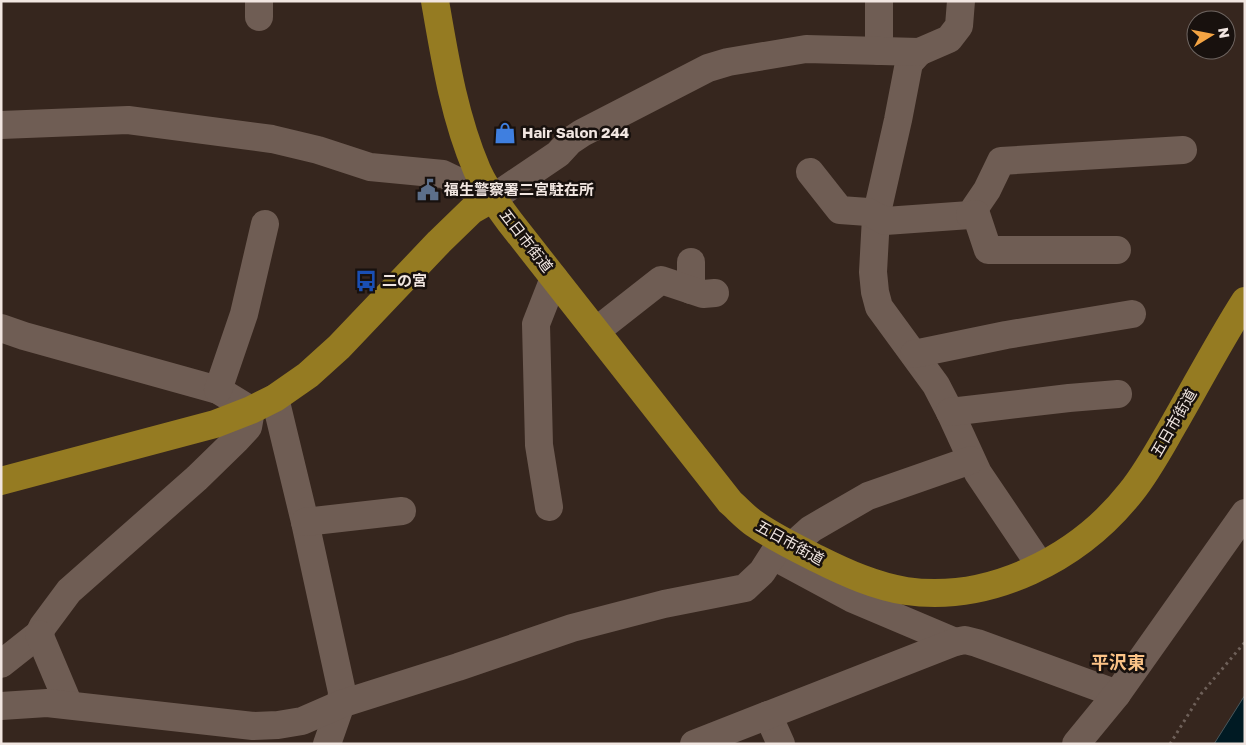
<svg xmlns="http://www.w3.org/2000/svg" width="1246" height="745" font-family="'Golos Text','Noto Sans JP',sans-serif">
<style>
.water{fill:#001a23;stroke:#48575c}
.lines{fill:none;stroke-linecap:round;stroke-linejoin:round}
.path{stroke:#6e6059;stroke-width:3;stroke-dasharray:2.5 4;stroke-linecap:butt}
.minor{stroke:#6f5d54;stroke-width:28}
.major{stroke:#957b22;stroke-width:28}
.labels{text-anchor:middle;stroke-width:5;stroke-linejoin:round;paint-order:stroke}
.poi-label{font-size:15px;font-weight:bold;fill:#f1e6e1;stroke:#18110e;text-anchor:start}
.street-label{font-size:15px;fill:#f1e6e1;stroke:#18110e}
.quarter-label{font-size:18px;font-weight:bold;fill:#fbc387;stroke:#18110e}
</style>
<rect width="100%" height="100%" fill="#36261e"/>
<!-- water -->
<polygon class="water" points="1245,695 1245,744 1214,744"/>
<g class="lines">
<!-- path -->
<polyline class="path" points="1170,744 1201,694 1245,642"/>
<!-- minor -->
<g class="minor">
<polyline points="259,1 259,17"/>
<polyline points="879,51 879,1"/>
<polyline points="919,52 909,63 898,120 876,217 873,272 875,292 879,307 936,385 950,412 978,473 1040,565"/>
<polyline points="1,125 128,120 272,139 318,150 370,167 443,174 493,198 558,154 570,141 582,133 708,68 728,62 806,49 919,52 949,39 959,26 961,1"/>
<polyline points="810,172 840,210 868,212 885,221 970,215 987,190 1001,161 1183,150"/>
<polyline points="970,215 976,214 988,250 1117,250"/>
<polyline points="691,262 691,290"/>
<polyline points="1,328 24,336 218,390 251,410 248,427 236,440 197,478 69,591 43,626 39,634 1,664"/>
<polyline points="596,331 661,280 703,294 715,293"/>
<polyline points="914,354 1006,335 1132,314"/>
<polyline points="218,390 244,314 265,224"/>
<polyline points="275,398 305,522 342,692 341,704 327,744"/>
<polyline points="950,412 1069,398 1118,394"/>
<polyline points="549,507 539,445 536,324 554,278"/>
<polyline points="305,522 402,511"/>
<polyline points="792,546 811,529 868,496 971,460"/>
<polyline points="773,556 851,598 955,642"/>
<polyline points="39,634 69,705"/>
<polyline points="1,706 47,703 253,726 278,725 302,721 341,704 458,667 572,628 664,604 745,588 762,572 782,541"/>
<polyline points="768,715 781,744"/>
<polyline points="694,744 955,642 965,640 977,643 1117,694"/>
<polyline points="1076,744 1117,694 1245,513"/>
</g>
<!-- major -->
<g class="major">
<path d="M 435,1 C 445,59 454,116 477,170 C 485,188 498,206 510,222 L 730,502 C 738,509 746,518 755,524 C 775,538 796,548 818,559 C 846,573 875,586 906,591 C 991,603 1079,558 1131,492 C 1148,471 1161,446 1175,422 C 1198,382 1220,340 1245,301"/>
<polyline points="1,481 215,424 251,410 275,398 308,375 339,347 439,242 472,210 493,198"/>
</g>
</g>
<!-- icons -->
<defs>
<g id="shop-bare" transform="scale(1.725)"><path d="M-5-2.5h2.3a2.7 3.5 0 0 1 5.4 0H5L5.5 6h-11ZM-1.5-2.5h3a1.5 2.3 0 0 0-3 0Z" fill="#3f7fe0" stroke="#18110e" stroke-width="2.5" paint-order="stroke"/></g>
<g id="civic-bare" transform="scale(1.725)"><path d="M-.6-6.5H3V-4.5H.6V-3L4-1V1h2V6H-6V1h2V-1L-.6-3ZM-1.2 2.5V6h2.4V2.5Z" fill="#5c6f8a" stroke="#18110e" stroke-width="2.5" paint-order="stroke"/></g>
<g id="bus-bare" transform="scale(1.725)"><path d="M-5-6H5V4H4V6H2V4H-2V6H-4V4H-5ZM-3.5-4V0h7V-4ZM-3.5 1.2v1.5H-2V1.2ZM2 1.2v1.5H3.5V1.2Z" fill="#1a4fb4" stroke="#18110e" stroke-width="2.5" paint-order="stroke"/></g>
</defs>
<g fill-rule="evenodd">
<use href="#shop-bare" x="505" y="133"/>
<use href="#civic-bare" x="428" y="190"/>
<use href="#bus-bare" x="366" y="281"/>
</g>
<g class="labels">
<!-- poi labels -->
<g class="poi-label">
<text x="522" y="138">Hair Salon 244</text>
<text x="444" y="195">福生警察署二宮駐在所</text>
<text x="382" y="286">二の宮</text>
</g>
<!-- street labels -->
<g class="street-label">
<text transform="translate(526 241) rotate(52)" y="5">五日市街道</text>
<text transform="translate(1174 423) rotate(-60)" y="5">五日市街道</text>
<text transform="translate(790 543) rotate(29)" y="5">五日市街道</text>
</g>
<!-- quarter labels -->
<g class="quarter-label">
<text x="1118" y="669">平沢東</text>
</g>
</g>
<!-- border -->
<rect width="1246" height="745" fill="none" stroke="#f1e6e1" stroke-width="5"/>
<!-- north arrow -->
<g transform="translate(1211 35) rotate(80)"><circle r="24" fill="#18110e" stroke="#6f6662"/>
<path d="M0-4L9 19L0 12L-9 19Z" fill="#f4a443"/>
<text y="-8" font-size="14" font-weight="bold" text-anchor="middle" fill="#f1e6e1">N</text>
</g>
</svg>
